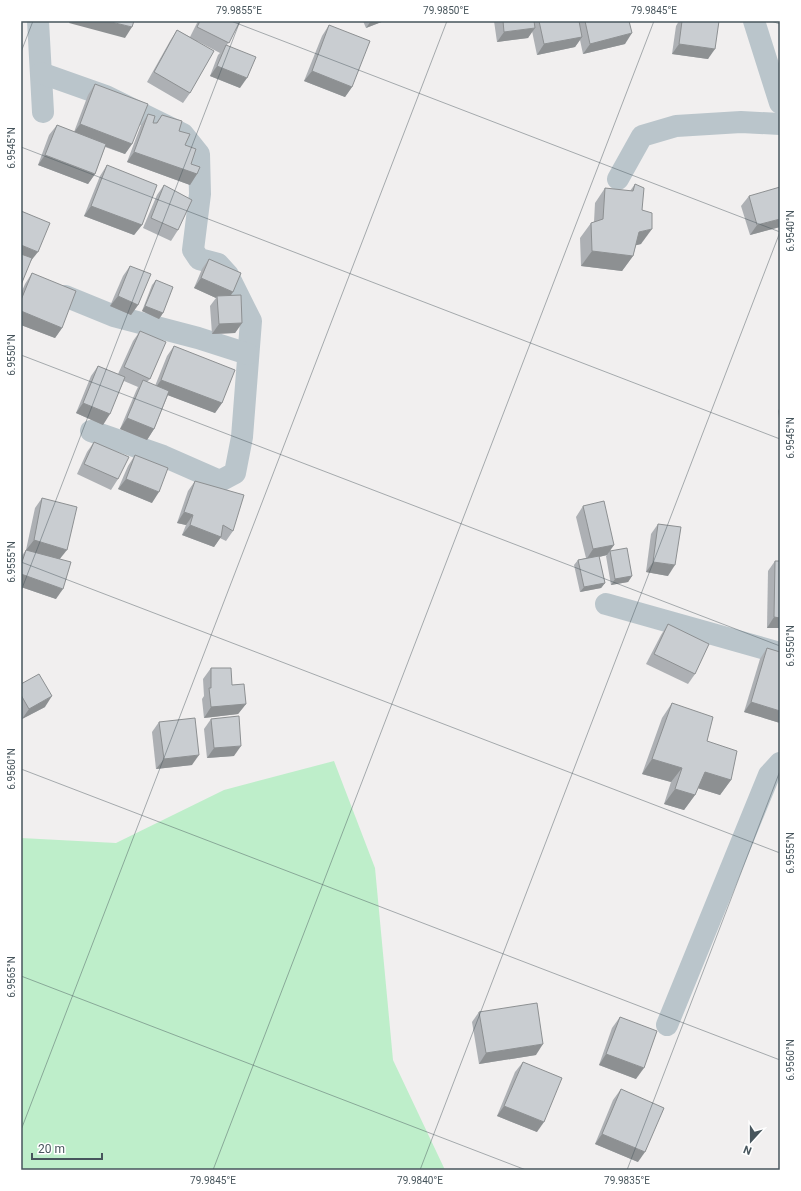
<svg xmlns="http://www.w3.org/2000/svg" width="801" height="1191" font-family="Roboto,sans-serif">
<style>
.green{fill:#beeeca}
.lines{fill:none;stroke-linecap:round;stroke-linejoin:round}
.street{stroke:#bac5cb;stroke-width:22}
.wall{fill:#adb0b4}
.shaded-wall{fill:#8d9092}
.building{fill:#c9cdd1;stroke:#8d9092}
.ticks{fill:none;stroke:#47555c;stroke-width:1;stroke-opacity:0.45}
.neatline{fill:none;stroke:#47555c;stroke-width:1.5}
.ticks-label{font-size:10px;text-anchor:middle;fill:#47555c}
</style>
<rect width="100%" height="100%" fill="#f1efef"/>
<!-- green -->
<polygon class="green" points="334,761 375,868 393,1060 445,1170 21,1170 21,838 116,843 224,790"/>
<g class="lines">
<!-- street -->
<g class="street">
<polyline points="38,21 43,112"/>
<polyline points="754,21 780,103"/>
<polyline points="41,73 106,96 183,134 199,154 200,194 193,250 199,259 218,264 228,275 251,321 242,437 235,473 220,481 163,456 91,431"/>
<polyline points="618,179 642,136 676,126 741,122 780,124"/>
<polyline points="65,296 114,316 198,338 248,354"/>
<polyline points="606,604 780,653"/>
<polyline points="667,1025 769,775 780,763"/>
</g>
</g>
<!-- wall -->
<g class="wall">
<polygon points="198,21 240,21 227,45 240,88 210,76 218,55 220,53 197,41 190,93 183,103 147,82 170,41 177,30 190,37"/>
<polygon points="363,21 384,21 366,28"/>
<polygon points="494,21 629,21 625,44 583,54 580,40 575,47 537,55 532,31 528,38 497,42"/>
<polygon points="679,21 719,21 708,59 672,54 676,26"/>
<polygon points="329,25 352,87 345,97 304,81 322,36"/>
<polygon points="95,84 132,144 125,154 105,147 95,174 88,184 38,165 49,135 57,125 74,132 88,95"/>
<polygon points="148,114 153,123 156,123 162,115 179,131 191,164 197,174 190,185 127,162 141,125"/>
<polygon points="107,165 142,225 134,235 84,216 100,176"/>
<polygon points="635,184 642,210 641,244 636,245 633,256 622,271 581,266 580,238 591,223 594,222 595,203 605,188 630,191"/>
<polygon points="164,185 178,230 171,241 143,228 157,195"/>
<polygon points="749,196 780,227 750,235 741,206"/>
<polygon points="209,259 233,292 231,295 242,323 235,333 212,334 210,306 216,298 194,288 202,269"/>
<polygon points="130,266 138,305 131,315 110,306 123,276"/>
<polygon points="32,273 62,328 55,338 21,325 21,293 25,284"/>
<polygon points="156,280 163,313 159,319 142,311 152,285"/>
<polygon points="140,331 150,379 147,382 155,386 167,356 174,346 222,403 215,413 168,395 154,429 147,440 120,429 136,391 138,387 124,381 103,425 76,413 91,376 98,366 118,374 133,341"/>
<polygon points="780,407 780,426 778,411"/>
<polygon points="94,442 118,479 111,490 77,474 87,452"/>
<polygon points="135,455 152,503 118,489 128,466"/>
<polygon points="195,481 233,531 226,541 220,538 214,547 182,535 186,525 177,523 188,491"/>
<polygon points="42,498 60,559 56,599 21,587 21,557 26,550 35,508"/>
<polygon points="583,506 614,545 610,550 632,576 628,582 611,585 606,556 607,555 599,557 605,583 601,588 580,592 574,565 578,560 586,558 576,517"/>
<polygon points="658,524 668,576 646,572 651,534"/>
<polygon points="775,561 780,628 767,628 768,571"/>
<polygon points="668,624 695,674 688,684 646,664 661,635"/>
<polygon points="767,648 780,652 780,723 744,712 760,659"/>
<polygon points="211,668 232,685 246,704 238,714 204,718 202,699 204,696 203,679"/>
<polygon points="21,684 45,707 22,719 21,718"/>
<polygon points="672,703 707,741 731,780 720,795 698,788 695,795 684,810 664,804 671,782 642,774 662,718"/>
<polygon points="211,719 234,756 207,758 204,729"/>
<polygon points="159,722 192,765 156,769 152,732"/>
<polygon points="479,1012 536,1055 479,1064 472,1022"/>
<polygon points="620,1017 636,1079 599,1065 612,1028"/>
<polygon points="523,1062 537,1132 497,1116 515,1072"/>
<polygon points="621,1089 638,1162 595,1144 613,1100"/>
</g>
<!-- shaded-wall -->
<g class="shaded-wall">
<polygon points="70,21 107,21 132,27 125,38 69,23"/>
<polygon points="371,21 384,21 366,28"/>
<polygon points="535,28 528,38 497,42 504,32"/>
<polygon points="632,33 625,44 583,54 590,44"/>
<polygon points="582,37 575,47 537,55 544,44"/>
<polygon points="679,44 715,49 708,59 672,54"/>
<polygon points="217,66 247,78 240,88 210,76"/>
<polygon points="312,71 352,87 345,97 304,81"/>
<polygon points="80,124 132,144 125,154 73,134"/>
<polygon points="134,152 197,174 190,185 127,162"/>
<polygon points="45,155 95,174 88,184 38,165"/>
<polygon points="91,206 142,225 134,235 84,216"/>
<polygon points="780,219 780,227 750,235 757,225"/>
<polygon points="652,229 641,244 629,247 639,232"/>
<polygon points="21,245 38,252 30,262 21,258"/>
<polygon points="592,251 633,256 622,271 581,266"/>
<polygon points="201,278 233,292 226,302 217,296 216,298 194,288"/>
<polygon points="118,296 138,305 131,315 110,306"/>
<polygon points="145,306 163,313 159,319 142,311"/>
<polygon points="21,311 62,328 55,338 21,325"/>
<polygon points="242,323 235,333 212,334 219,324"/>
<polygon points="161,380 222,403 215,413 154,390"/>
<polygon points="83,403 110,414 103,425 76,413"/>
<polygon points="127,418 154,429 147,440 120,429"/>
<polygon points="126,479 159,492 152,503 118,489"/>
<polygon points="184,512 193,515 186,525 177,523"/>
<polygon points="190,525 221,537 214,547 182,535"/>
<polygon points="34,540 67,550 59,560 26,550"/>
<polygon points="614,545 607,555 586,560 593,549"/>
<polygon points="653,562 675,565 668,576 646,572"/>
<polygon points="21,574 63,589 56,599 21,587"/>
<polygon points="632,576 628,582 611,585 615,579"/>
<polygon points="605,583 601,588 580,592 584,587"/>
<polygon points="774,617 780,618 780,628 767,628"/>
<polygon points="52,696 45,707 22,719 29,709"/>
<polygon points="751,702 780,711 780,723 744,712"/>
<polygon points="246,704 238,714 204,718 211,707"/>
<polygon points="241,746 234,756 207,758 214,748"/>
<polygon points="199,755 192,765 156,769 164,759"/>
<polygon points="652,759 682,768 671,782 642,774"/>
<polygon points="705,772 731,780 720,795 694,787"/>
<polygon points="675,789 695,795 684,810 664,804"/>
<polygon points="543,1044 536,1055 479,1064 486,1053"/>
<polygon points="606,1054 644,1068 636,1079 599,1065"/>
<polygon points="504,1106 544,1122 537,1132 497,1116"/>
<polygon points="602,1134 645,1152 638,1162 595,1144"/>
</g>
<!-- building -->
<g class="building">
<polygon points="107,21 134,21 132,27"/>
<polygon points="200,21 240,21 229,43 197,27"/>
<polygon points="503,21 534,21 535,28 504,32"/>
<polygon points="539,21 579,21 582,37 544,44"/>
<polygon points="585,21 629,21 632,33 590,44"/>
<polygon points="682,21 719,21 715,49 679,44"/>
<polygon points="329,25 370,41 352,87 312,71"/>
<polygon points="177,30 214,51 190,93 154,72"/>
<polygon points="226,45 256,57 247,78 217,66"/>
<polygon points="95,84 148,104 132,144 80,124"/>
<polygon points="148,114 155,116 153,123 157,123 162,115 182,121 179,131 190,134 185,145 196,149 191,164 200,167 197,174 134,152"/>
<polygon points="57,125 106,144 95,174 45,155"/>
<polygon points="107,165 157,185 142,225 91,206"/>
<polygon points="635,184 644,188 642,210 652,213 652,229 639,232 633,256 592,251 591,223 603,219 605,188 633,191"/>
<polygon points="164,185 192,200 178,230 151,218"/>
<polygon points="780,187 780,219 757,225 749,196"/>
<polygon points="21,211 50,223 38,252 21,245"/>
<polygon points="21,254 32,258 21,285"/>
<polygon points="209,259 241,273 233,292 201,278"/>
<polygon points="130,266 151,274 138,305 118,296"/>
<polygon points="32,273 76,291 62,328 21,311 21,300"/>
<polygon points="156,280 173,287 163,313 145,306"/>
<polygon points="241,295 242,323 219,324 217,296"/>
<polygon points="140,331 166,342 150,379 124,367"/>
<polygon points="174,346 235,370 222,403 161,380"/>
<polygon points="98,366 125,377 110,414 83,403"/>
<polygon points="143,380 169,391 154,429 127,418"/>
<polygon points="94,442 129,457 118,479 84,464"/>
<polygon points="135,455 168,468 159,492 126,479"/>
<polygon points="195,481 244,495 233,531 223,525 221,537 190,525 193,515 184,512"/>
<polygon points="42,498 77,507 67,550 34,540"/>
<polygon points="604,501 614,545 593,549 583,506"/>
<polygon points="658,524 681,527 675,565 653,562"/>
<polygon points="627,548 632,576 615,579 610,551"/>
<polygon points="26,550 71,562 63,589 21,574 21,565"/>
<polygon points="599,556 605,583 584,587 578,560"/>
<polygon points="775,561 780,561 780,618 774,617"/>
<polygon points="668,624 709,644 695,674 654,654"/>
<polygon points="767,648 780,652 780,711 751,702"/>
<polygon points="211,668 231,668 232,685 244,684 246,704 211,707 209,688 211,688"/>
<polygon points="39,674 52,696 29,709 21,695 21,684"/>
<polygon points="672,703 713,717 707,741 737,751 731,780 705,772 695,795 675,789 682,768 652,759"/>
<polygon points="239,716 241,746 214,748 211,719"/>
<polygon points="195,718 199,755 164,759 159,722"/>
<polygon points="537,1003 543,1044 486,1053 479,1012"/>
<polygon points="620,1017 657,1031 644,1068 606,1054"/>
<polygon points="523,1062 562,1078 544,1122 504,1106"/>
<polygon points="621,1089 664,1108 645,1152 602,1134"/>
</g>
<!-- ticks -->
<path class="ticks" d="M 231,21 L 780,232M 771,21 L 780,24M 21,52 L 33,21M 21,147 L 780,439M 21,355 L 780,646M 21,562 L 780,853M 21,591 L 240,21M 21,769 L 780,1060M 21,976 L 526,1170M 21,1130 L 447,21M 213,1170 L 654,21M 420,1170 L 780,232M 627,1170 L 780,771"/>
<!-- border -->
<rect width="801" height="1191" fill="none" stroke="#ffffff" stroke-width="44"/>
<!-- north arrow -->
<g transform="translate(751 1141) rotate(201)" stroke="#ffffff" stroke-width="3" paint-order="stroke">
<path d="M0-3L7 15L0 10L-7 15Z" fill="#47555c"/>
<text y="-6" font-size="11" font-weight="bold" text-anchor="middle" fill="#47555c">N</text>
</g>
<!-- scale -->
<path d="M32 1153v6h70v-6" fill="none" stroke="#47555c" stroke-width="2"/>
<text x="38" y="1153" font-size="12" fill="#47555c" stroke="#ffffff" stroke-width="3" paint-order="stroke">20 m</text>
<rect x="22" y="22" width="757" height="1147" class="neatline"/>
<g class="ticks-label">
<text x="239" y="14">79.9855°E</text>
<text x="446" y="14">79.9850°E</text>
<text x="654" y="14">79.9845°E</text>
<text transform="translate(11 148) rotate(-90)" y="4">6.9545°N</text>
<text transform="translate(790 231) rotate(-90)" y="4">6.9540°N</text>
<text transform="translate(11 355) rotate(-90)" y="4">6.9550°N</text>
<text transform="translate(790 438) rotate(-90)" y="4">6.9545°N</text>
<text transform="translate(11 562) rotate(-90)" y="4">6.9555°N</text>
<text transform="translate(790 646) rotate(-90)" y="4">6.9550°N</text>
<text transform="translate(11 769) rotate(-90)" y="4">6.9560°N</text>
<text transform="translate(790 853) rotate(-90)" y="4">6.9555°N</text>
<text transform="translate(11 977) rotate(-90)" y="4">6.9565°N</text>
<text transform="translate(790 1060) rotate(-90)" y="4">6.9560°N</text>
<text x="213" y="1184">79.9845°E</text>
<text x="420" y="1184">79.9840°E</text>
<text x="627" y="1184">79.9835°E</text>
</g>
</svg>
